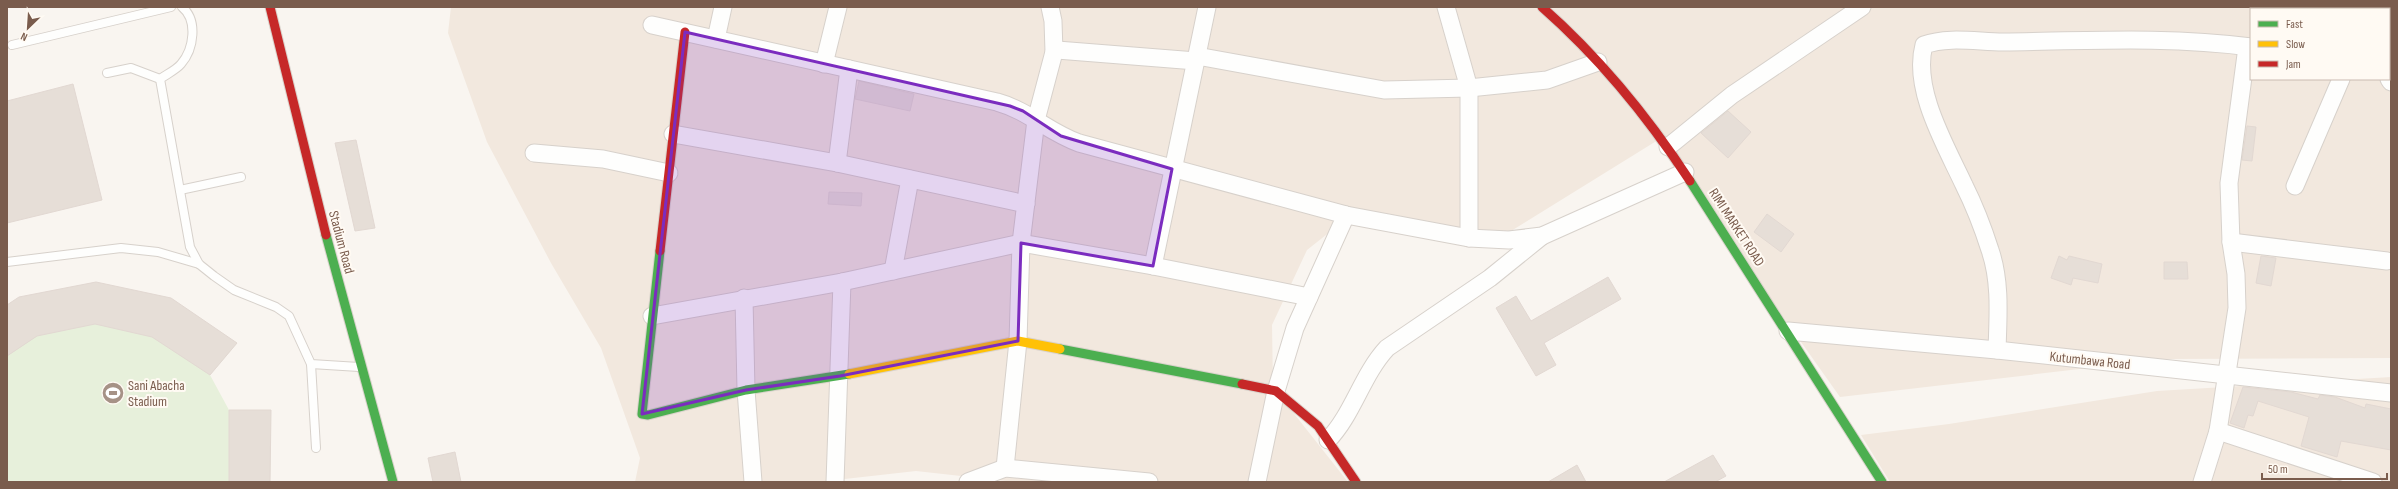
<svg xmlns="http://www.w3.org/2000/svg" width="2398" height="489" font-family="'Sofia Sans Condensed',sans-serif">
<style>
.residential{fill:#f2e8de;fill-rule:evenodd}
.green{fill:#e7f0db}
.building{fill:#e6ded7;stroke:#e2d8d2}
.lines{fill:none;stroke-linecap:round;stroke-linejoin:round}
.lane-casing{stroke:#d7d1cb;stroke-width:10}
.street-casing{stroke:#d7d1cb;stroke-width:19}
.fast-casing{stroke:#d9d2cb;stroke-width:11}
.slow-casing{stroke:#d9d2cb;stroke-width:11}
.jam-casing{stroke:#d9d2cb;stroke-width:11}
.lane{stroke:#fefefd;stroke-width:8}
.street{stroke:#fefefd;stroke-width:17}
.fast{stroke:#4caf50;stroke-width:9}
.slow{stroke:#ffc107;stroke-width:9}
.jam{stroke:#c62828;stroke-width:9}
.marked{fill:#7b2cbf;fill-opacity:0.2;stroke:#7b2cbf;stroke-width:3;stroke-linejoin:round}
.labels{text-anchor:middle;stroke-width:4;stroke-linejoin:round;paint-order:stroke}
.street-label{font-size:14px;fill:#7a5c4d;stroke:#fffaf3}
.poi-label{font-size:14px;fill:#7a5c4d;stroke:#fffaf3;text-anchor:start}
</style>
<rect width="100%" height="100%" fill="#f9f5f0"/>
<!-- residential -->
<g class="residential">
<path d="M 451,7 L 2391,7 L 2391,358 L 2166,359 L 1840,397 L 1658,140 L 1490,244 L 1355,212 L 1307,250 L 1272,325 L 1273,387 L 1348,482 L 1015,482 L 916,471 L 818,482 L 635,482 L 640,458 L 601,348 L 551,263 L 487,142 L 448,33 ZM 2251,9 L 2389,9 L 2389,79 L 2251,79 Z"/>
<polygon points="2391,377 2391,482 1890,482 1861,435 1949,424 2157,391"/>
</g>
<!-- green -->
<polygon class="green" points="92,283 166,297 237,343 210,375 229,410 271,410 270,482 7,482 7,305 26,296"/>
<!-- building -->
<g class="building">
<polygon points="859,81 914,94 910,111 855,99"/>
<polygon points="73,84 102,200 7,223 7,101"/>
<polygon points="1728,111 1751,132 1728,158 1701,133"/>
<polygon points="2247,126 2256,127 2252,161 2242,160"/>
<polygon points="356,140 375,228 355,231 335,143"/>
<polygon points="829,192 862,193 861,206 828,204"/>
<polygon points="1767,214 1794,234 1781,252 1754,232"/>
<polygon points="2059,256 2067,260 2069,256 2102,264 2098,283 2073,278 2071,285 2051,278"/>
<polygon points="2261,256 2276,258 2271,286 2256,283"/>
<polygon points="2164,262 2187,262 2188,279 2164,279"/>
<polygon points="1608,277 1621,299 1544,343 1556,365 1536,376 1496,308 1516,296 1531,321"/>
<polygon points="96,282 171,298 237,343 210,375 152,337 95,324 37,336 7,356 7,305 19,297"/>
<polygon points="2243,387 2291,392 2318,399 2320,395 2335,397 2365,408 2366,404 2391,409 2391,450 2341,441 2337,457 2301,446 2309,417 2258,401 2253,416 2248,415 2244,428 2230,423"/>
<polygon points="229,410 271,410 270,482 229,482"/>
<polygon points="455,452 461,482 433,482 428,458"/>
<polygon points="1713,455 1726,476 1715,482 1664,482"/>
<polygon points="1577,465 1586,482 1548,482"/>
</g>
<g class="lines">
<!-- lane casing -->
<g class="lane-casing">
<g id="lane">
<path d="M 182,7 C 198,20 194,49 181,64 C 176,70 167,74 160,79 L 190,247 L 199,264 L 214,276 L 234,290 L 276,307 L 289,316 L 311,364 L 359,367"/>
<polyline points="12,45 171,7"/>
<polyline points="107,73 131,68 160,79"/>
<polyline points="180,190 241,177"/>
<polyline points="7,262 121,248 158,252 199,264"/>
<polyline points="311,364 316,448"/>
</g>
</g>
<!-- street casing -->
<g class="street-casing">
<g id="street">
<polyline points="1446,7 1469,88 1469,238"/>
<polyline points="2383,9 2384,7"/>
<path d="M 652,25 L 997,102 C 1029,111 1048,132 1079,143 L 1346,215 L 1469,238 L 1509,240 L 1542,236 L 1685,172"/>
<polyline points="716,39 723,7"/>
<polyline points="1054,52 1057,50 1196,61"/>
<polyline points="1197,56 1384,90 1469,88 1547,80 1598,62"/>
<polyline points="824,64 838,7"/>
<polyline points="2389,79 2391,82"/>
<polyline points="673,134 837,163 1026,204"/>
<polyline points="1668,147 1732,95 1862,7"/>
<polyline points="534,153 603,159 669,173"/>
<polyline points="837,163 849,69"/>
<polyline points="2295,186 2341,79"/>
<polyline points="2231,242 2387,261"/>
<polyline points="1153,266 1207,7"/>
<polyline points="893,271 910,179"/>
<polyline points="744,298 746,390 753,482"/>
<polyline points="652,316 842,282 1021,243 1153,266 1309,297"/>
<polyline points="1788,331 1997,350 2391,393"/>
<path d="M 1997,350 C 1998,317 2001,282 1990,250 C 1983,228 1974,205 1964,185 C 1946,146 1912,89 1924,45 C 1948,36 1978,42 2003,42 C 2085,41 2169,36 2251,47"/>
<polyline points="2218,431 2373,482"/>
<path d="M 1328,440 C 1353,414 1362,375 1387,348 L 1490,278 L 1542,236"/>
<polyline points="1005,468 1018,341 1021,243 1036,120 1054,52 1053,21 1050,7"/>
<polyline points="835,482 842,282"/>
<polyline points="968,482 1005,468 1149,482"/>
<polyline points="1257,482 1276,391 1295,328 1346,215"/>
<polyline points="2202,482 2218,431 2237,308 2236,274 2231,242 2229,183 2247,47"/>
</g>
</g>
<!-- fast casing -->
<g class="fast-casing">
<g id="fast">
<polyline points="1690,181 1882,482"/>
<polyline points="326,235 393,482"/>
<polyline points="660,251 642,414 648,415 746,390 849,374"/>
<polyline points="1060,349 1242,384"/>
</g>
</g>
<!-- slow casing -->
<g class="slow-casing">
<polyline id="slow" points="849,374 1018,341 1060,349"/>
</g>
<!-- jam casing -->
<g class="jam-casing">
<g id="jam">
<polyline points="270,7 326,235"/>
<path d="M 1542,7 C 1600,58 1648,117 1690,181"/>
<polyline points="660,251 685,32"/>
<polyline points="1242,384 1276,391 1318,426 1356,482"/>
</g>
</g>
<!-- lane -->
<use href="#lane" class="lane"/>
<!-- street -->
<use href="#street" class="street"/>
<!-- fast -->
<use href="#fast" class="fast"/>
<!-- slow -->
<use href="#slow" class="slow"/>
<!-- jam -->
<use href="#jam" class="jam"/>
</g>
<!-- marked area -->
<path class="marked" d="M 685,32 L 1010,106 L 1023,111 L 1061,136 L 1172,169 L 1153,266 L 1021,243 L 1018,341 L 840,376 L 746,390 L 642,414 Z"/>
<!-- icons -->
<defs>
<g id="stadium-disc" transform="scale(1.15)"><circle r="9.5" fill="#a69286" stroke="#fffaf3"/><path d="M0-5a6.5 5 0 1 0 0 10a6.5 5 0 1 0 0-10ZM-3.5-1.8h7v3.6h-7Z" fill="#fff"/></g>
</defs>
<g fill-rule="evenodd">
<use href="#stadium-disc" x="113" y="393"/>
</g>
<g class="labels">
<!-- street labels -->
<g class="street-label">
<text transform="translate(1737 227) rotate(57)" y="5">RIMI MARKET ROAD</text>
<text transform="translate(342 242) rotate(75)" y="5">Stadium Road</text>
<text transform="translate(2090 360) rotate(6)" y="5">Kutumbawa Road</text>
</g>
<!-- poi labels -->
<g class="poi-label">
<text x="128" y="390">Sani Abacha<tspan x="128" dy="16">Stadium</tspan></text>
</g>
</g>
<!-- border -->
<rect width="2398" height="489" fill="none" stroke="#7a5c4d" stroke-width="16"/>
<!-- legend -->
<rect x="2250" y="8" width="140" height="72" fill="#fffaf3" stroke="#cabbb1"/>
<rect x="2258" y="21" width="20" height="6" fill="#4caf50" stroke="#cabbb1"/>
<text x="2286" y="28" font-size="12" fill="#7a5c4d">Fast</text>
<rect x="2258" y="41" width="20" height="6" fill="#ffc107" stroke="#cabbb1"/>
<text x="2286" y="48" font-size="12" fill="#7a5c4d">Slow</text>
<rect x="2258" y="61" width="20" height="6" fill="#c62828" stroke="#cabbb1"/>
<text x="2286" y="68" font-size="12" fill="#7a5c4d">Jam</text>
<!-- north arrow -->
<g transform="translate(28 28) rotate(205)" stroke="#fffaf3" stroke-width="3" paint-order="stroke">
<path d="M0-3L7 15L0 10L-7 15Z" fill="#7a5c4d"/>
<text y="-6" font-size="11" font-weight="bold" text-anchor="middle" fill="#7a5c4d">N</text>
</g>
<!-- scale -->
<path d="M2262 473v6h125v-6" fill="none" stroke="#7a5c4d" stroke-width="2"/>
<text x="2268" y="473" font-size="12" fill="#7a5c4d" stroke="#fffaf3" stroke-width="3" paint-order="stroke">50 m</text>
</svg>
